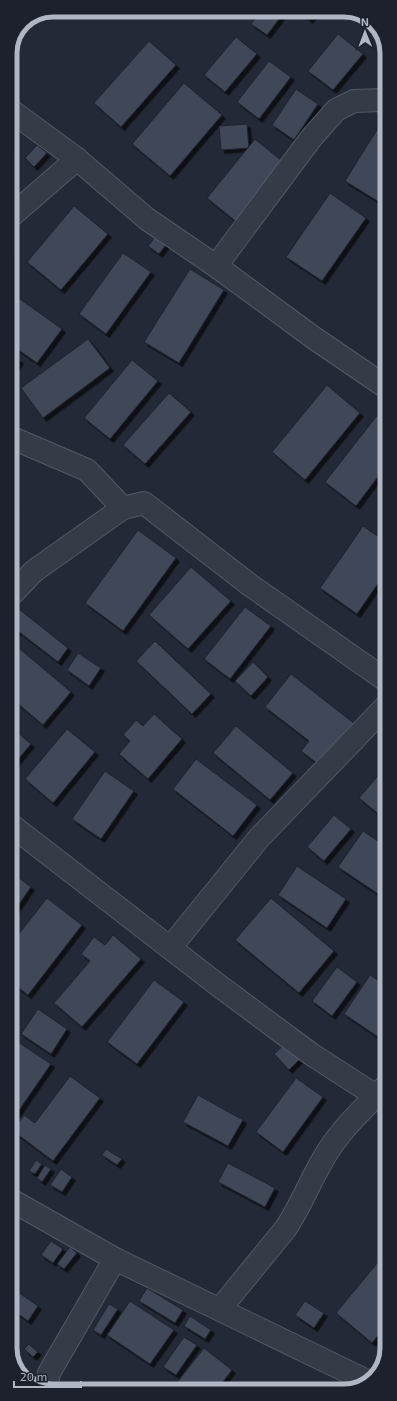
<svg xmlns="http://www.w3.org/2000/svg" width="397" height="1401" font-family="'Exo 2',sans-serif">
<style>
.building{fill:#3f4757;stroke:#1e232f;filter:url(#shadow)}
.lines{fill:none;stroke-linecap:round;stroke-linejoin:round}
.minor-casing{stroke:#545966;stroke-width:24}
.minor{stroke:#363b48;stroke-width:22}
.rim{fill:none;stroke:#b1b6c4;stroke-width:5}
</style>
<defs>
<filter id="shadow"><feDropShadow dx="3.5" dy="3.5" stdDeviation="0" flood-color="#0009"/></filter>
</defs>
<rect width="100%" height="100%" fill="#232937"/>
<!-- building -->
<g class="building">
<polygon points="262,10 286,10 267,35 251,24"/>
<polygon points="298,10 318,10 309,20"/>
<polygon points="338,34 363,54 333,90 308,71"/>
<polygon points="236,37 257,54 225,92 204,75"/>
<polygon points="149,41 176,65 121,127 94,103"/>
<polygon points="269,61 291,77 259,119 237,102"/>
<polygon points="184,83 222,115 170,176 132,144"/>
<polygon points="296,89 318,104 294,140 272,125"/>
<polygon points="247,124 249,148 221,150 219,126"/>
<polygon points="380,125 386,129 386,191 379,202 345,181"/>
<polygon points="255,139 287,165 239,224 207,198"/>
<polygon points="37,145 47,153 34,167 25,158"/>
<polygon points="330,193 366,218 322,281 286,257"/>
<polygon points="74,206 108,234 61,290 27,262"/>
<polygon points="161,229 172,237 159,254 148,246"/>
<polygon points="123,253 151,272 106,334 79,314"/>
<polygon points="190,269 224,290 179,363 144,342"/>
<polygon points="10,292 62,329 37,363 10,344"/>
<polygon points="386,317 386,329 380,324"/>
<polygon points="88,339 110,368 43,418 21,388"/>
<polygon points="10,354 20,360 10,376"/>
<polygon points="132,360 158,381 110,439 84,418"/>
<polygon points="327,385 360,413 305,480 272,452"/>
<polygon points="169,393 191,412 145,464 123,445"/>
<polygon points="379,413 386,418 386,466 356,506 325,482"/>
<polygon points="363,526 386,542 386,572 357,614 320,588"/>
<polygon points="386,529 386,538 382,534"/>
<polygon points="138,530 176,558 123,631 85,603"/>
<polygon points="191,567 231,601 188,649 149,615"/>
<polygon points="245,607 271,626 230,679 204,659"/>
<polygon points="19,609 68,648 58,662 18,631 10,640 10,619"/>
<polygon points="155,641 211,694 192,714 136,661"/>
<polygon points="13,643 71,692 43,725 10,697 10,646"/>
<polygon points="78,653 101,668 89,686 67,670"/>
<polygon points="253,662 268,677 251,696 235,681"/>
<polygon points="291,674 355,724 322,767 301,751 309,741 265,707"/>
<polygon points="154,714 182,739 148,779 119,754 130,741 123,735 136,720 143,726"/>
<polygon points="10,726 31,744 11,768 10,768"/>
<polygon points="236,726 293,773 270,800 213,753"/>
<polygon points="67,729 95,752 53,803 25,779"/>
<polygon points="196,759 257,805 233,836 173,789"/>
<polygon points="387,765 387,821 359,798"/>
<polygon points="105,771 134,791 101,839 72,819"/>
<polygon points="334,815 351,829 324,861 307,847"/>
<polygon points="363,831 387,847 387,894 384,898 338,867"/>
<polygon points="297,866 346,899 327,928 278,895"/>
<polygon points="11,872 31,887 11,916"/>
<polygon points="47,898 82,925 28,995 11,982 11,944"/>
<polygon points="271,898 334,951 299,993 235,940"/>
<polygon points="113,935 141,959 82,1027 54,1003 90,961 81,954 94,937 105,945"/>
<polygon points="337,967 357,982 332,1016 312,1001"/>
<polygon points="370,975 387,986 387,1037 384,1041 344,1014"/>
<polygon points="154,980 184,1002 137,1064 107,1042"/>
<polygon points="38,1009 67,1029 51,1054 21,1034"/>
<polygon points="18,1042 51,1064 11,1122 11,1053"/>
<polygon points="287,1042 302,1057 289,1070 274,1054"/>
<polygon points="70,1076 100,1098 53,1161 13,1131 24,1115 35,1123"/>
<polygon points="296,1078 323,1097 283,1152 256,1132"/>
<polygon points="198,1095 243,1120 228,1146 183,1122"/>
<polygon points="106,1149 122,1159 117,1165 102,1155"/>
<polygon points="36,1160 42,1164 35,1174 29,1171"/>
<polygon points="228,1163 275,1188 265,1207 218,1182"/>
<polygon points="45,1165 51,1169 42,1182 37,1178"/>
<polygon points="61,1169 72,1177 62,1192 50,1185"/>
<polygon points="51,1241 63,1249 53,1263 41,1255"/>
<polygon points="70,1247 77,1253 64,1269 57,1264"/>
<polygon points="387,1251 387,1325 372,1343 336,1313"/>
<polygon points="147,1288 183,1310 175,1323 139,1301"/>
<polygon points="15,1290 38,1306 28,1321 11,1309 11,1296"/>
<polygon points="130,1301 174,1330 150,1364 107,1335"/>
<polygon points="305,1301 324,1313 314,1328 295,1315"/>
<polygon points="109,1304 118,1309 101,1335 93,1330"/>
<polygon points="190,1316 211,1330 205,1339 184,1326"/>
<polygon points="184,1337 197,1345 176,1375 163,1367"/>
<polygon points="29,1344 38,1352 33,1357 24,1349"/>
<polygon points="204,1348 232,1370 222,1383 235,1389 234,1390 171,1390"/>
<polygon points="11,1357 23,1364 19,1370"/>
</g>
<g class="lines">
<!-- minor casing -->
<g class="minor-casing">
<g id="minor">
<polyline points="10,110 77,159 147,219 216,266 314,338 386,387"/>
<polyline points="10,217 77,159"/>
<polyline points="216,266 312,137 336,110 354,101 384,100 386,101"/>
<polyline points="10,437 87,470 123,508 144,503 250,585 387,681"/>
<polyline points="10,596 34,571 123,508"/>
<polyline points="11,825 218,985 311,1054 376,1096"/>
<polyline points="170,948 259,838 387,705"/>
<polyline points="11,1200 115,1259 367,1381"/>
<path d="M 220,1309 L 286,1228 C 302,1204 312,1176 328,1151 C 344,1126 365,1107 385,1087"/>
<polyline points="47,1390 47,1383 49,1373 115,1259"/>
</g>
</g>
<!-- minor -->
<use href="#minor" class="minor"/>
</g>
<!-- crop -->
<path d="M0 0H397V1401H0ZM53 17H344A36 36 0 0 1 380 53V1348A36 36 0 0 1 344 1384H53A36 36 0 0 1 17 1348V53A36 36 0 0 1 53 17Z" fill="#1c212d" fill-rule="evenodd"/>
<path class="rim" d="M53 17H344A36 36 0 0 1 380 53V1348A36 36 0 0 1 344 1384H53A36 36 0 0 1 17 1348V53A36 36 0 0 1 53 17Z"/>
<!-- north arrow -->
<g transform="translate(365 32) rotate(359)" stroke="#1c212d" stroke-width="3" paint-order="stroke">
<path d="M0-3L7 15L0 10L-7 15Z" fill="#b1b6c4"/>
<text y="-6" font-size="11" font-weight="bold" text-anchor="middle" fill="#b1b6c4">N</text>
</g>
<!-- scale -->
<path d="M14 1381v6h67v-6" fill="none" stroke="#b1b6c4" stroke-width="2"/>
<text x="20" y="1381" font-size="12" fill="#b1b6c4" stroke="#1c212d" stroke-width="3" paint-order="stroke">20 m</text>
</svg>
